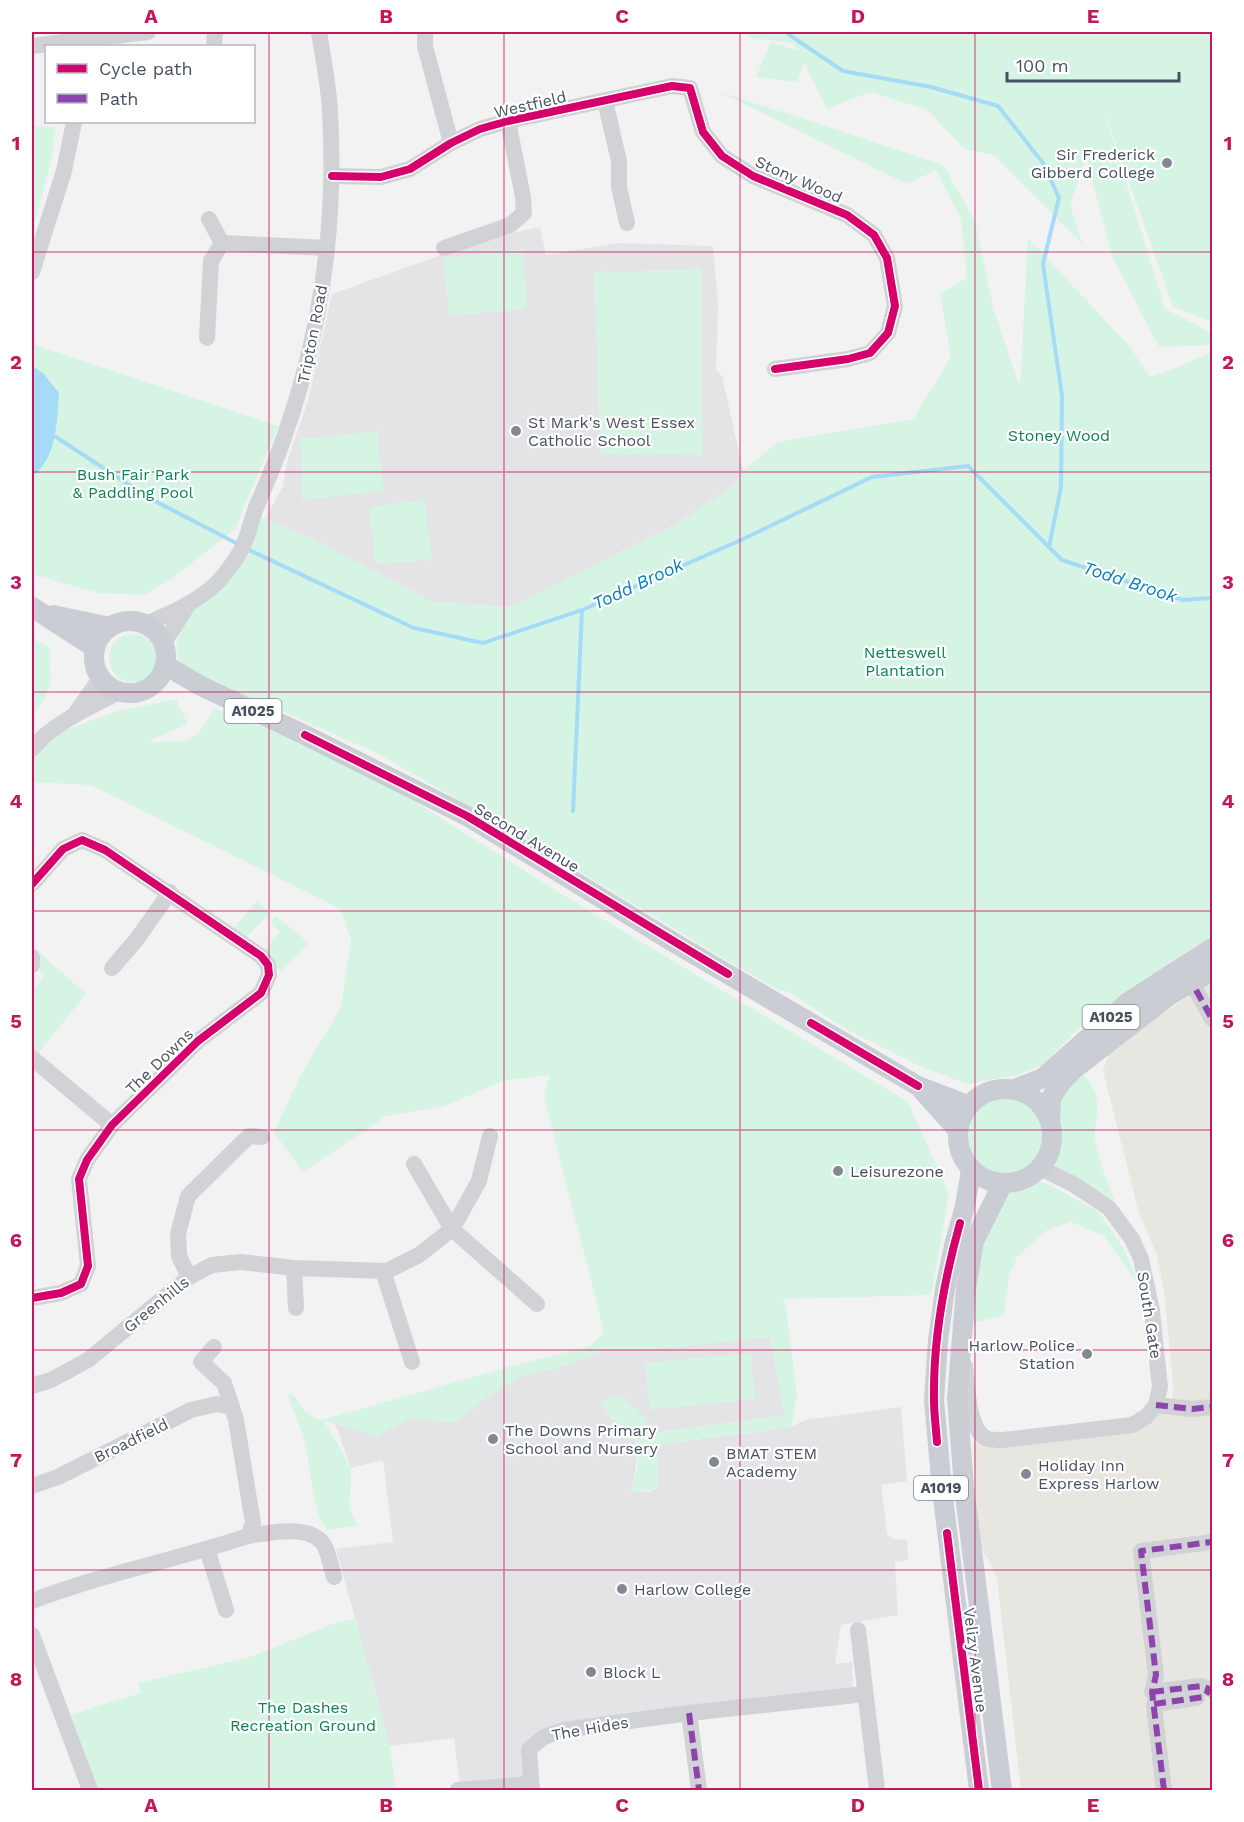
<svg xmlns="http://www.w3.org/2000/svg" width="1244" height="1822" font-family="'Work Sans',sans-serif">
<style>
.commercial{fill:#e7e6e0}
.education{fill:#e4e3e5}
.green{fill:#d5f4e4}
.water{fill:#a5dbf6}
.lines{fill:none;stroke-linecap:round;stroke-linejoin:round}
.stream{stroke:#a5dbf6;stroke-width:4}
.minor{stroke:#d0d2d5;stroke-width:16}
.major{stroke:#cacdd3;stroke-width:20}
.quiet{stroke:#8e44ad;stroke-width:6;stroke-dasharray:12 6;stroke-linecap:butt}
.cycleway-casing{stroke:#fff;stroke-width:11}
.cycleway{stroke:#d6006c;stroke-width:8}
.grid{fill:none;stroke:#c2185b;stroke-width:1.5;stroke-opacity:0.55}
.poi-dot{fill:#838994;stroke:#fff;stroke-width:2}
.labels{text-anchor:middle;stroke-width:4.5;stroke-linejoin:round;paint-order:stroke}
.shield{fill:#fff;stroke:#7e8590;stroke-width:1.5}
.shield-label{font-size:15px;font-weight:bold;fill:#465161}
.street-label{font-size:16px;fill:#465161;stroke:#fff}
.poi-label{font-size:16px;fill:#465161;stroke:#fff;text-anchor:start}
.park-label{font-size:16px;fill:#0c8254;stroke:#fff}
.water-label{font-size:18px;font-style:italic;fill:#007dbb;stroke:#fff}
.neatline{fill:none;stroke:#c2185b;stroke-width:2}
.grid-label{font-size:20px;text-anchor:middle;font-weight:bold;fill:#c2185b}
</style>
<rect width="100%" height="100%" fill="#f3f2f2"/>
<!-- commercial -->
<polygon class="commercial" points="1212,982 1212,1790 1021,1790 997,1578 988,1558 978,1547 973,1442 1109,1428 1172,1405 1173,1385 1165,1299 1157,1255 1139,1213 1103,1071 1112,1046"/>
<!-- education -->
<g class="education">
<polygon points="540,227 546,255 619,243 713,246 718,303 716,370 722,376 743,471 734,486 667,530 509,607 433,602 312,539 265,519 283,486 287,462 308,401 332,294 486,239"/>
<polygon points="772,1324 785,1415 653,1433 639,1445 632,1491 649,1492 658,1487 657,1445 791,1427 805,1420 901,1407 907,1481 881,1485 887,1534 893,1539 907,1540 908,1560 895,1562 898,1615 841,1625 835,1664 852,1662 853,1688 561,1722 538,1732 526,1780 460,1785 454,1738 390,1746 336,1549 393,1542 383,1460 351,1468 334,1420 607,1343"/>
</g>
<!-- green -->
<g class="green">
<polygon points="746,32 1212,32 1212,322 1173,307 1103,108 1165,309 1212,333 1212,345 1159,347 1112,256 1086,157 1070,205 1083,245 994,155 964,149 928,110 870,92 827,109 804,63 797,82 756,77 771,42 798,51 794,43 749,38"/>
<polygon points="718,91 943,165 975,221 994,311 1020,387 1028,238 1130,347 1150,377 1166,372 1212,352 1212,936 1199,943 1077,1030 1043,1065 1016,1075 968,1084 922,1067 846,1029 789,992 776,989 736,966 513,831 375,752 198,675 179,661 176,647 183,622 261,517 312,539 433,602 509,607 667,530 734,486 743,471 778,442 913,419 951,357 940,294 967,278 961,219 936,170 907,184"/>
<polygon points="32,126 56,127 51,161 34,226 32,226"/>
<polygon points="523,249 527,309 449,316 443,258"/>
<polygon points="701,269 702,455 600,454 594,272"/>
<polygon points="32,344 278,426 235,529 170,580 144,595 103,593 102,594 32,574"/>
<polygon points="377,431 384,491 302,500 300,439"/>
<polygon points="425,500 432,560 375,564 369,507"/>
<circle cx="133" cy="658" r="24"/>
<path d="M 32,638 L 51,649 C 48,658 51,668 51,677 C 50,692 41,704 32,715 Z"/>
<path d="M 176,699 L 188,724 L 147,742 C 189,740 193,748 214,708 L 322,751 L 414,801 L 568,898 L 908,1102 L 949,1194 L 931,1295 L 782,1299 L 786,1305 L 797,1396 L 791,1427 L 657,1445 L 658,1487 L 648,1491 L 631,1491 L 637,1470 L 639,1445 L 612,1421 L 600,1402 L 620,1395 L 642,1414 L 653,1433 L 784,1415 L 770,1337 L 648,1350 L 603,1350 L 581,1361 L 520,1378 L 488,1396 L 456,1423 L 409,1419 L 376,1437 L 323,1420 L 337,1442 L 351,1468 L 350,1508 L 357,1526 L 327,1530 C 312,1511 311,1469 305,1444 C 301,1428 294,1412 288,1396 L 291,1392 C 299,1402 308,1419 322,1420 L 512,1366 L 590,1346 L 604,1332 L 544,1096 L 550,1075 L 503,1081 L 444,1106 L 386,1116 L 303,1172 L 274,1132 L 301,1074 L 341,1007 L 351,940 L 341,909 L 91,785 L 32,782 L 32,754 L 65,730 L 117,711 Z"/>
<polygon points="257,901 270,913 246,937 233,928"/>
<polygon points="276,916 309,943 281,971 261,954 280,932 270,923"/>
<polygon points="40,953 86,994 37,1055 32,1051 32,992 44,975 39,970"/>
<path d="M 1083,1074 C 1109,1103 1091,1115 1096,1146 C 1100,1165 1108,1183 1115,1201 L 1052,1165 L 1059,1142 L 1056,1114 L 1061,1089 Z"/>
<circle cx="1005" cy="1136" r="38"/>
<polygon points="1035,1179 1046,1183 1099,1212 1125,1251 1142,1290 1104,1236 1071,1222 1047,1230 1017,1257 1009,1277 1004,1315 974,1323 965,1322 975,1263 995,1211 1003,1198"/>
<polygon points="751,1353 755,1399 650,1410 645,1363"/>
<polygon points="355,1618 390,1746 396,1790 98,1790 71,1715 140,1693 138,1683 247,1658 335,1623"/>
</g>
<!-- water -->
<path class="water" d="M 32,366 L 43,373 L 59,393 C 57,420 57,460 32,476 Z"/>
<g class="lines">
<!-- stream -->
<g class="stream">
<polyline points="787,32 791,36 843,71 931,87 998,106 1043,163 1059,198 1043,264 1062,396 1061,487 1049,547"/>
<polyline points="56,437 149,498 238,544"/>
<polyline points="247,549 414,628 483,643 582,610 741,540 872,477 968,466 1062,560 1183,600 1212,598"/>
<polyline points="573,811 582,610"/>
</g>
<!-- minor -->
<g class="minor">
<polyline points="425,32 425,46 451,143"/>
<polyline points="32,46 148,32"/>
<polyline points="214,46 215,32"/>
<polyline points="605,101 619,161 619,187 627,223"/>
<polyline points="332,176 381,177 410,169 451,143 480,129 508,121 672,86 690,88 703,132 722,156 753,176 847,215 874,235 887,258 895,306 888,333 870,353 848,359 775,369"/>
<polyline points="209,219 222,243"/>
<polyline points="444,248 510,225 524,213 523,197 508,121"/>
<polyline points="32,272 64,171 74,122"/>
<polyline points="207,338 211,261 222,243 327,248"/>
<path d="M 146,624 C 171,613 197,602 217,583 C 225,574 235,561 241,550 C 249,536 251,518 258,503 C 313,379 338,249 330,113 C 329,86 323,58 319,32"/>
<polyline points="164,643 188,605"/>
<polyline points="77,711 101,677"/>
<path d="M 32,749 C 50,725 93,705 121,691"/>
<polyline points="32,884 63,849 82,840 105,850 261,956 268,965 269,975 261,993 198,1041 112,1125 87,1160 79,1179 88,1266 81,1284 61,1293 32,1298"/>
<polyline points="32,957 32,965"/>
<polyline points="112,968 137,939 170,892"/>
<polyline points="1196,990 1212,1019"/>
<polyline points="32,1058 112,1125"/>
<polyline points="414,1164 452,1229 537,1304"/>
<polyline points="294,1268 296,1308"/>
<polyline points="383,1271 412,1362"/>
<polyline points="189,1277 179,1256 178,1234 188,1196 249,1136 262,1137"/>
<polyline points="214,1347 201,1362 224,1383 232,1407"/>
<path d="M 965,1366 C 967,1384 968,1432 988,1439 C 992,1440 998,1440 1003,1440 L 1132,1425 L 1146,1417 L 1156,1405 L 1160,1387 L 1152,1311 L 1141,1259 L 1132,1239 L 1109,1208 L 1073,1184 L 1040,1168"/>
<polyline points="32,1386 51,1380 88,1360 189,1277 212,1265 241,1262 294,1268 387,1271 419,1255 452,1229 479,1181 490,1136"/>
<polyline points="1156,1405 1192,1409 1212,1407"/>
<path d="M 32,1486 L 58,1477 L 191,1410 L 217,1404 L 232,1407 L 236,1420 L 253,1523 L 248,1536 C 176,1560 102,1574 32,1601"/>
<path d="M 248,1536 C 269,1533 310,1523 324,1545 C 329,1554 331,1567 334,1577"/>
<polyline points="1212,1542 1141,1551 1156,1675 1152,1692 1201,1686 1212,1690"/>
<polyline points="207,1549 226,1610"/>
<polyline points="858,1630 877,1790"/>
<polyline points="32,1635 90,1790"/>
<polyline points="1154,1704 1197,1698"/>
<polyline points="1154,1706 1164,1790"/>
<polyline points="689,1713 699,1790"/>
<polyline points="458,1790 531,1784"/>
<polyline points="532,1790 529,1749 544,1737 563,1730 689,1713 865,1694"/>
</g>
<!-- major -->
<g class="major">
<polyline points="32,607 95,648"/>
<polyline points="53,615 110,627"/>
<circle cx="130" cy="657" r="36"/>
<polyline points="165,665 201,686 305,735 467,816 673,942 918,1086 968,1105"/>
<circle cx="1005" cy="1136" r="47"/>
<polyline points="921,1089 957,1129"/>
<polyline points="1015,1089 1043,1078 1127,1003 1212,948"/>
<polyline points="1050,1120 1051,1098 1060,1084 1074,1069 1170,995 1212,971"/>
<polyline points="971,1170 965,1206 954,1246 945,1289 938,1340 934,1400 942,1490 979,1790"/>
<polyline points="1002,1790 964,1487 957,1398 966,1289 974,1241 1003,1183"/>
</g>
<!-- quiet -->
<g class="quiet">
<polyline points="1196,990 1212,1019"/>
<polyline points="1156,1405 1192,1409 1212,1407"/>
<polyline points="1152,1692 1201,1686 1212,1690"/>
<polyline points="1154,1704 1204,1697 1209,1690"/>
<polyline points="689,1713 699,1790"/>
<polyline points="1164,1790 1152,1692 1156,1675 1141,1551 1212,1542"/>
</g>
<!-- cycleway casing -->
<g class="cycleway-casing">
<g id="cycleway">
<polyline points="332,176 381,177 410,169 451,143 480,129 508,121 672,86 690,88 703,132 722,156 753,176 847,215 874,235 887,258 895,306 888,333 870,353 848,359 775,369"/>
<polyline points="305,735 467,816 728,974"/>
<polyline points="32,884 63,849 82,840 105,850 261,956 268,965 269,975 261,993 198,1041 112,1125 87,1160 79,1179 88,1266 81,1284 61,1293 32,1298"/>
<polyline points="811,1023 918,1086"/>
<path d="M 937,1442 C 936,1428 934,1414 934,1400 C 933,1341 944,1280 960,1223"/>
<polyline points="947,1533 979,1790"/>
</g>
</g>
<!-- cycleway -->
<use href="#cycleway" class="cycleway"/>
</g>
<!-- grid -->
<path class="grid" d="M 269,32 L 269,1790M 504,32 L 504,1790M 740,32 L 740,1790M 975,32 L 975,1790M 32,252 L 1212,252M 32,472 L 1212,472M 32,692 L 1212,692M 32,911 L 1212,911M 32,1130 L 1212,1130M 32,1350 L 1212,1350M 32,1570 L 1212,1570"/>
<!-- markers -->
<g class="poi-dot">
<circle cx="1167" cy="163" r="6"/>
<circle cx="516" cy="431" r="6"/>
<circle cx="838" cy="1171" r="6"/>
<circle cx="1087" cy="1354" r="6"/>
<circle cx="493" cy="1439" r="6"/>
<circle cx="714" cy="1462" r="6"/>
<circle cx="1026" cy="1474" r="6"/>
<circle cx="622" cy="1589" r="6"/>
<circle cx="591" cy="1672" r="6"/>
</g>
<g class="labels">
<!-- shield labels -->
<g class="shield">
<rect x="224.5" y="699" width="57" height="24" rx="4.5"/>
<rect x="1082.5" y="1005" width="57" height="24" rx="4.5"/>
<rect x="914" y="1476" width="54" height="24" rx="4.5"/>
</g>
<g class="shield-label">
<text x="253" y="716">A1025</text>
<text x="1111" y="1022">A1025</text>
<text x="941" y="1493">A1019</text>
</g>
<!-- street labels -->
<g class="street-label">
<text transform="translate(530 104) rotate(-13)" y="6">Westfield</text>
<text transform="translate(799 179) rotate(24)" y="6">Stony Wood</text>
<text transform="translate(312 334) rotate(-79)" y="6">Tripton Road</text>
<text transform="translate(527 837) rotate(31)" y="6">Second Avenue</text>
<text transform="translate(159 1061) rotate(-44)" y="6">The Downs</text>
<text transform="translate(156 1304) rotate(-39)" y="6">Greenhills</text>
<text transform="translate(1150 1315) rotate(81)" y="6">South Gate</text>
<text transform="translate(131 1440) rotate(-26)" y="6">Broadfield</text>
<text transform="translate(976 1660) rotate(83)" y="6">Velizy Avenue</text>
<text transform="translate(590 1728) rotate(-10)" y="6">The Hides</text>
</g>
<!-- poi labels -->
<g class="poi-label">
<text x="1155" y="160" text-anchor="end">Sir Frederick<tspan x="1155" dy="18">Gibberd College</tspan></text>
<text x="528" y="428">St Mark's West Essex<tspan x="528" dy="18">Catholic School</tspan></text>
<text x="850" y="1177">Leisurezone</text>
<text x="1075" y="1351" text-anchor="end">Harlow Police<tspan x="1075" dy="18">Station</tspan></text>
<text x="505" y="1436">The Downs Primary<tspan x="505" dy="18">School and Nursery</tspan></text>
<text x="726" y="1459">BMAT STEM<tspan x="726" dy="18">Academy</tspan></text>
<text x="1038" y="1471">Holiday Inn<tspan x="1038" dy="18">Express Harlow</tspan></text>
<text x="634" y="1595">Harlow College</text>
<text x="603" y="1678">Block L</text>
</g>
<!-- park labels -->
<g class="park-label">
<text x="1059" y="441">Stoney Wood</text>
<text x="133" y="480">Bush Fair Park<tspan x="133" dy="18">&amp; Paddling Pool</tspan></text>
<text x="905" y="658">Netteswell<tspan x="905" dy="18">Plantation</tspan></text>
<text x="303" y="1713">The Dashes<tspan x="303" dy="18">Recreation Ground</tspan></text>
</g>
<!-- water labels -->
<g class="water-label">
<text transform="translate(1130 582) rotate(18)" y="6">Todd Brook</text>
<text transform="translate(638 584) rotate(-25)" y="6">Todd Brook</text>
</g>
</g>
<!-- border -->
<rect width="1244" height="1822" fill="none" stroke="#ffffff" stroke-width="66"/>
<!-- legend -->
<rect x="45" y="45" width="210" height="78" fill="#ffffff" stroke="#b5b9c0" stroke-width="1.5"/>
<rect x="57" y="64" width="30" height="9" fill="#d6006c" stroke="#b5b9c0" stroke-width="1.5"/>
<text x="99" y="75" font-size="18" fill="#465161">Cycle path</text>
<rect x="57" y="94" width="30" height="9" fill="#8e44ad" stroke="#b5b9c0" stroke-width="1.5"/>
<text x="99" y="105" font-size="18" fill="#465161">Path</text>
<!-- scale -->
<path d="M1007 72v9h172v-9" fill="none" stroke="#465161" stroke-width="3"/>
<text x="1016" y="72" font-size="18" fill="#465161" stroke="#ffffff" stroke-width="4.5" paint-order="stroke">100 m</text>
<rect x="33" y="33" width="1178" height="1756" class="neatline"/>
<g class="grid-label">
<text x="151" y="23">A</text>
<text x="386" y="23">B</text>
<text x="622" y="23">C</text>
<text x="858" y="23">D</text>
<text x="1093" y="23">E</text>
<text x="16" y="150">1</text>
<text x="1228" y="150">1</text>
<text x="16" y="369">2</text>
<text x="1228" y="369">2</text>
<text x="16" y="589">3</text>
<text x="1228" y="589">3</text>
<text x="16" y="808">4</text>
<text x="1228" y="808">4</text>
<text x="16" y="1028">5</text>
<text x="1228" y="1028">5</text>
<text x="16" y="1247">6</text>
<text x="1228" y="1247">6</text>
<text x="16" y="1467">7</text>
<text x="1228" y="1467">7</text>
<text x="16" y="1686">8</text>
<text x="1228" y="1686">8</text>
<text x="151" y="1812">A</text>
<text x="386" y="1812">B</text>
<text x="622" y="1812">C</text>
<text x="858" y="1812">D</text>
<text x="1093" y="1812">E</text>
</g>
</svg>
